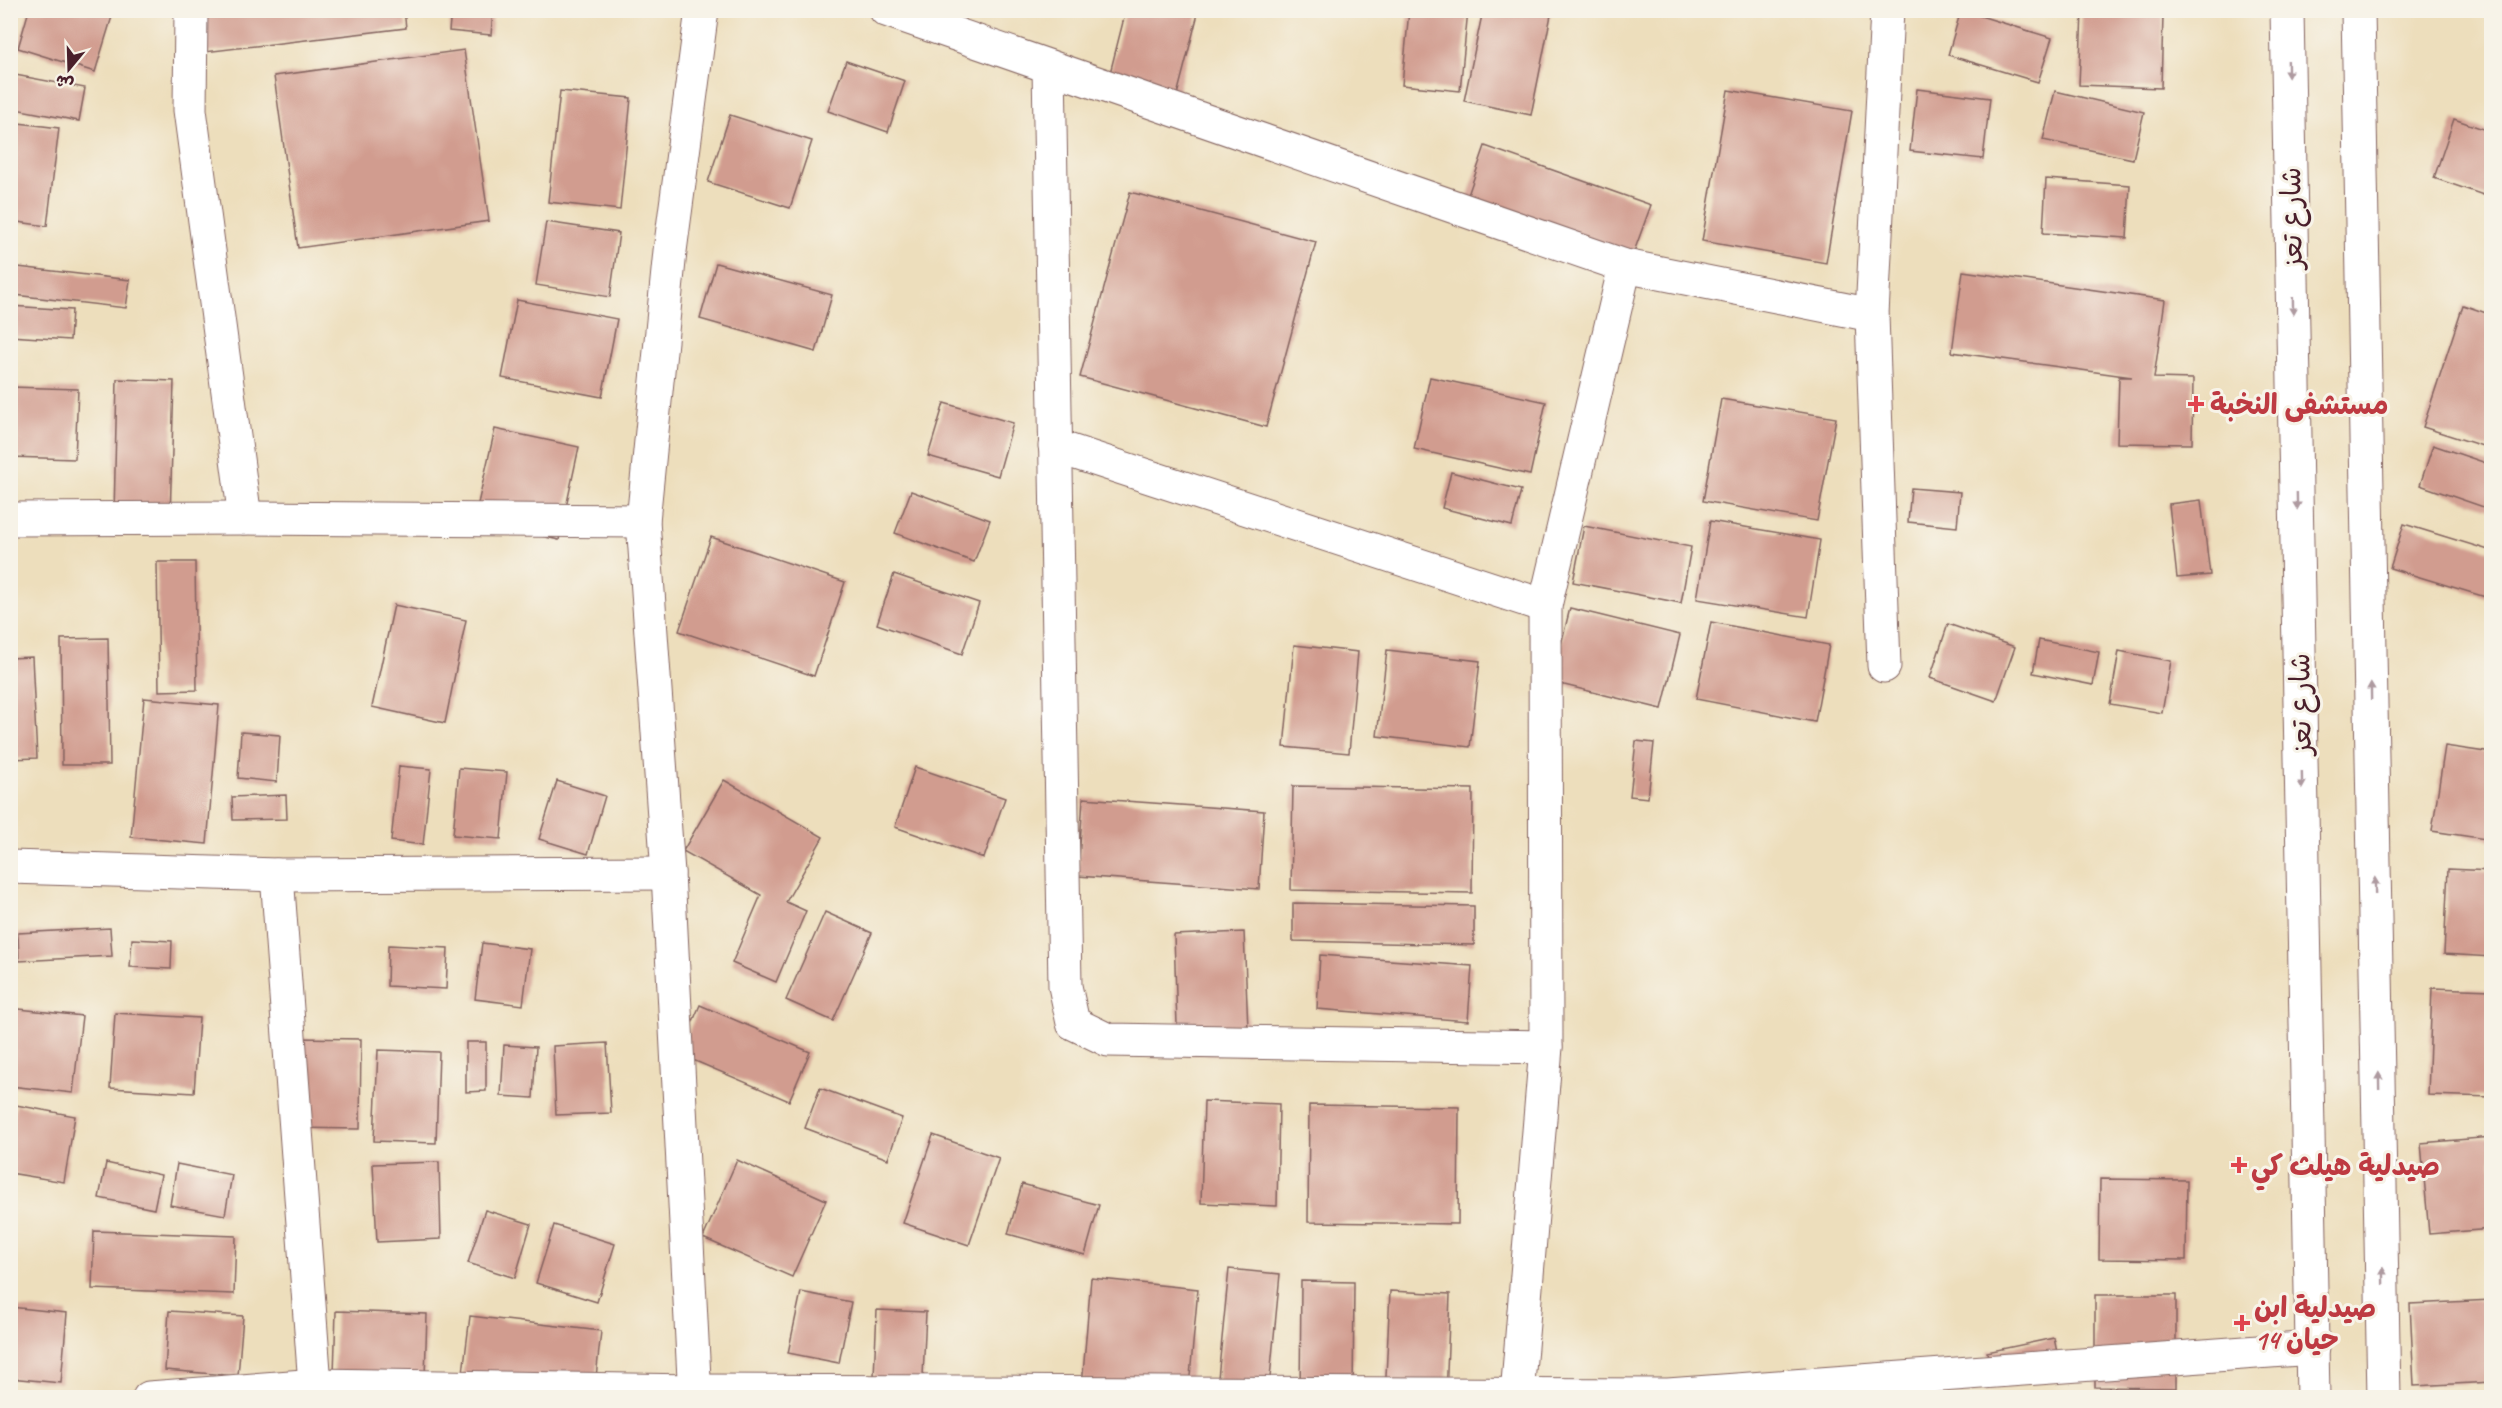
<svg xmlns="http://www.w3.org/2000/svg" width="2502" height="1408" font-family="Caveat,'Playpen Sans Arabic',sans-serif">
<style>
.building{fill:#d19c8f}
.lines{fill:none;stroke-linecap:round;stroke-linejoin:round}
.street-casing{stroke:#83625e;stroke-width:35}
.highway-casing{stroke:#83625e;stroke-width:35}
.street{stroke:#fff;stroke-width:33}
.highway{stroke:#fff;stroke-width:33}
.oneway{fill:#ae9aa0}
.health-dot{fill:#e0444e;stroke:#f7f3e8;stroke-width:2}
.labels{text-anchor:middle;stroke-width:6;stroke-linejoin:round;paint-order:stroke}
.street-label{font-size:28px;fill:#4a1f2b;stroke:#f7f3e8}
.health-label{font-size:28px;font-weight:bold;fill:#be3a42;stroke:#f7f3e8;text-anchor:start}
</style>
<rect width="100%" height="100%" fill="#f7f3e8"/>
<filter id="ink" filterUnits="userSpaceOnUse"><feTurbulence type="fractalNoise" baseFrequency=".0167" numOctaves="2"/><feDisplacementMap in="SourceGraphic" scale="12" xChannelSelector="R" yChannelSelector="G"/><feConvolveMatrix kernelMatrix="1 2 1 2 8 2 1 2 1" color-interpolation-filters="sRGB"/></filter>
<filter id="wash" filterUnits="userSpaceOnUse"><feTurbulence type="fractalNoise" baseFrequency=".008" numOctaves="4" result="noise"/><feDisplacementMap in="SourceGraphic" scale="24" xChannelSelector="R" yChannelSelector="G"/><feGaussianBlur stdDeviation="1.35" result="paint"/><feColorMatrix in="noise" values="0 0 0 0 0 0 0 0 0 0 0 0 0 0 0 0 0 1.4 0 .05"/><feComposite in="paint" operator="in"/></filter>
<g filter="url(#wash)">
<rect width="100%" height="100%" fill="#eddebc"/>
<g id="blocks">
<!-- building -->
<g class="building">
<polygon points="29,10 114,10 95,72 18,48"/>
<polygon points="199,10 404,10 406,28 205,52"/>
<polygon points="451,10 493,10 491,35 449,31"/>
<polygon points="1126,10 1199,10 1176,99 1108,81"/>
<polygon points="1409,10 1468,10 1460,91 1402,85"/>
<polygon points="1483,10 1552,10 1531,115 1464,101"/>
<polygon points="1961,10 2052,38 2038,82 1948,55"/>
<polygon points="2082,12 2163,16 2161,88 2079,85"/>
<polygon points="464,50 489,221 298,248 274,76"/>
<polygon points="846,61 905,81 888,132 828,111"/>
<polygon points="10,74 85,88 79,121 10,108"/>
<polygon points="1917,89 1990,98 1983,159 1910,151"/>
<polygon points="1728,90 1852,111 1826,263 1702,241"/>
<polygon points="560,91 631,98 620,210 548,202"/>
<polygon points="2055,91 2144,112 2133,159 2043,140"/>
<polygon points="730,115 812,141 790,208 708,182"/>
<polygon points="2454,119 2492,132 2492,198 2434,178"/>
<polygon points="10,122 59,128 47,226 10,221"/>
<polygon points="1485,146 1651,205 1631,260 1466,201"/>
<polygon points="2046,179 2130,185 2127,238 2043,233"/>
<polygon points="1130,192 1316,242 1266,427 1080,377"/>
<polygon points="546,222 619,233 610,297 536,285"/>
<polygon points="716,263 832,295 816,352 700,319"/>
<polygon points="18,267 130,280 126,308 15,295"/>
<polygon points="1963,271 2165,300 2154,378 2193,379 2192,444 2117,443 2119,377 2132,377 1952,352"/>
<polygon points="517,300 617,319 602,397 502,378"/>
<polygon points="2463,305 2492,315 2492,449 2423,427"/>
<polygon points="10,306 72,310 70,340 10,336"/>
<polygon points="1430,377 1546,402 1530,475 1414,449"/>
<polygon points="117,379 174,381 170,518 114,515"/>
<polygon points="10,387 78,389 75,459 10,457"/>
<polygon points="1721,399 1836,418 1817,521 1703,501"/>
<polygon points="944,403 1013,423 998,476 928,456"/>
<polygon points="495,429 579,447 559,540 474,521"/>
<polygon points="2433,445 2492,465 2492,510 2420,485"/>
<polygon points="1451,472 1521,490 1512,526 1442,508"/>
<polygon points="1911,488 1960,492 1957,527 1908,522"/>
<polygon points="911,491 990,520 974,562 895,533"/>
<polygon points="2201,500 2210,575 2177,578 2169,504"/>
<polygon points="1710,521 1820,540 1808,617 1697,599"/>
<polygon points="2404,524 2492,551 2492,599 2390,568"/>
<polygon points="1584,526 1691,547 1681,603 1573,582"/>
<polygon points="711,537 845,582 814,676 679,631"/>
<polygon points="157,562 195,562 197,690 159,691"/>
<polygon points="894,574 979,603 962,654 877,624"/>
<polygon points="394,605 466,620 445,723 372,707"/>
<polygon points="1570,608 1680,635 1662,709 1552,682"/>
<polygon points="1711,622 1829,645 1815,722 1696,699"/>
<polygon points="1948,624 2015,647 1996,701 1930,678"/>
<polygon points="108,638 110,765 62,765 61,639"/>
<polygon points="2039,640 2099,652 2093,685 2033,673"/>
<polygon points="1294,645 1358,652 1349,753 1284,747"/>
<polygon points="1387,650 1480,661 1470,747 1377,736"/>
<polygon points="2119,651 2171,661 2162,713 2110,704"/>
<polygon points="32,657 37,758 10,759 10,658"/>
<polygon points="144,698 219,705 207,844 131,837"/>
<polygon points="241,732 280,735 277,782 238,778"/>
<polygon points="1636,741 1654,743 1648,798 1630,796"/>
<polygon points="2445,746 2492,753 2492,840 2432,831"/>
<polygon points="399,766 431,769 423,845 391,841"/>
<polygon points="915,767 1005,798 984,858 895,827"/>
<polygon points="459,768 507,772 501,839 453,835"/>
<polygon points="724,780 823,837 786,902 806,911 776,982 732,963 761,895 683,851"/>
<polygon points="557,781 605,796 588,854 539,839"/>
<polygon points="1293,786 1473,789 1472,893 1291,890"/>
<polygon points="286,795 287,819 233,820 232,797"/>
<polygon points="1083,798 1264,811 1259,889 1078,876"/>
<polygon points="2448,869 2492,871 2492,957 2444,954"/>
<polygon points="1293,903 1474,906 1474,945 1293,941"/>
<polygon points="825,912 872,933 833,1021 786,1000"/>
<polygon points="110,928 112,956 19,961 18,933"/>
<polygon points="1244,932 1249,1054 1178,1055 1174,935"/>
<polygon points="132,939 172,941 171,969 130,967"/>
<polygon points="482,943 530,949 523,1005 475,999"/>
<polygon points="388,945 448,948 446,989 387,986"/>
<polygon points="1320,955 1472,966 1468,1021 1317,1009"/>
<polygon points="2432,988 2492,990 2492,1097 2428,1095"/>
<polygon points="700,1005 810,1052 789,1101 679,1054"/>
<polygon points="10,1008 82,1016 73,1093 10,1086"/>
<polygon points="115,1013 199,1018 194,1093 110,1088"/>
<polygon points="296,1038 361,1039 360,1129 294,1128"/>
<polygon points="466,1042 486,1042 486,1091 466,1092"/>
<polygon points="607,1043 611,1113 556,1115 553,1046"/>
<polygon points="504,1045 536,1047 533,1098 501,1096"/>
<polygon points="378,1050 439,1052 436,1143 374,1141"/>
<polygon points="820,1088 902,1118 888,1159 805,1128"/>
<polygon points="1204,1101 1279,1104 1277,1206 1201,1203"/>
<polygon points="16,1105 75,1116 64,1182 10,1173 10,1137"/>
<polygon points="1309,1105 1459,1107 1458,1224 1308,1222"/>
<polygon points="933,1135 999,1158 969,1245 903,1223"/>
<polygon points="2492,1137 2492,1229 2429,1234 2421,1143"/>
<polygon points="737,1160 826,1200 792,1277 703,1238"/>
<polygon points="439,1162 441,1239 377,1242 373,1164"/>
<polygon points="106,1163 161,1175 154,1209 99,1198"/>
<polygon points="177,1164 232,1175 225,1215 170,1205"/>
<polygon points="2100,1179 2187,1180 2186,1260 2099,1259"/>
<polygon points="1022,1184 1099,1205 1085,1255 1008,1234"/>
<polygon points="485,1210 531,1224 515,1278 468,1263"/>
<polygon points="554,1225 615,1244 597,1302 536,1283"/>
<polygon points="94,1231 236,1236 234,1294 92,1289"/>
<polygon points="1229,1269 1280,1274 1268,1398 1216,1398"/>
<polygon points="1091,1278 1198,1289 1188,1398 1081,1398"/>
<polygon points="1301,1281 1354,1282 1353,1398 1300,1398"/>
<polygon points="1390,1291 1450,1294 1446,1398 1385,1398"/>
<polygon points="801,1292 851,1302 839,1363 788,1353"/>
<polygon points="2095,1295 2176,1295 2176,1388 2095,1387"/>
<polygon points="2492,1300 2492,1382 2414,1386 2410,1304"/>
<polygon points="10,1307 67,1313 61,1383 10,1378"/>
<polygon points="877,1310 926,1312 922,1398 873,1398"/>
<polygon points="169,1311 243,1316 238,1376 165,1370"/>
<polygon points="336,1311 427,1314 425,1377 334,1374"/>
<polygon points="470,1316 601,1331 594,1396 462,1381"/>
<polygon points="2054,1338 2060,1367 1993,1381 1987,1352"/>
</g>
</g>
</g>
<g filter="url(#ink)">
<use href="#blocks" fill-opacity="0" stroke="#83625e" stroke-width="1.5"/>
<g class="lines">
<!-- street casing -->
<g class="street-casing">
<g id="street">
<polyline points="191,10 190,110 245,518"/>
<polyline points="886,10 1625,266 1872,315 1887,10"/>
<polyline points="1049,67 1065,986 1073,1023 1108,1040 1546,1047"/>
<polyline points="1872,315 1884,666"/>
<polyline points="1055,446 1545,606"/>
<polyline points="10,519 245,518 643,521"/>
<polyline points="10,867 277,875 668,873"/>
<polyline points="277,875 316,1398"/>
<polyline points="1517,1395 1546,1047 1545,606 1625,266"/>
<polyline points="149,1398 317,1385 695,1391 1668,1395 2313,1348"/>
<polyline points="695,1398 668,873 643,521 670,251 702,10"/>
</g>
</g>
<!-- highway casing -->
<g class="highway-casing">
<g id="highway">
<polyline points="2287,10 2313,1398"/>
<polyline points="2358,10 2384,1398"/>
</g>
</g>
<!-- street -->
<use href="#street" class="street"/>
<!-- highway -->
<use href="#highway" class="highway"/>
</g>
<!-- one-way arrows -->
<defs><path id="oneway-solid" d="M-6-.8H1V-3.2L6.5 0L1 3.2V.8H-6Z" transform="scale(1.5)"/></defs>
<g class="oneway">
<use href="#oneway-solid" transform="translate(2288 69) rotate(89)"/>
<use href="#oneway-solid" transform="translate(2293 306) rotate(89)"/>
<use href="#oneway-solid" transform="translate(2297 501) rotate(89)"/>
<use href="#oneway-solid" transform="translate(2371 691) rotate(-91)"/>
<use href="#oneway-solid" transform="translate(2302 780) rotate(89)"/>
<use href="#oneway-solid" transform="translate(2375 886) rotate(-91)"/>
<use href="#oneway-solid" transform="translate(2379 1081) rotate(-91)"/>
<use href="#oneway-solid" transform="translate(2383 1276) rotate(-91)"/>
</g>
</g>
<!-- markers -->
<g class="health-dot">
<path d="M2193 395h6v6h6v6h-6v6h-6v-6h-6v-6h6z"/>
<path d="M2236 1156h6v6h6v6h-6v6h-6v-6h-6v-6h6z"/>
<path d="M2239 1314h6v6h6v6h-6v6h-6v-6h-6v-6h6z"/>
</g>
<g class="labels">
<!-- street labels -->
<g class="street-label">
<text transform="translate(2291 218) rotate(-91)" y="10">شارع تعز</text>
<text transform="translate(2300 704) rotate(-91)" y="10">شارع تعز</text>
</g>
<!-- health labels -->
<g class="health-label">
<text x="2210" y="414">مستشفى النخبة</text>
<text x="2251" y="1175">صيدلية هيلث كي</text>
<text x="2254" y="1317">صيدلية ابن<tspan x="2254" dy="32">حيان 14</tspan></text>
</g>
</g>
<!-- margin -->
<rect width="2502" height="1408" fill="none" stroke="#f7f3e8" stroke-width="36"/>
<!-- north arrow -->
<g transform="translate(69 69) rotate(199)" stroke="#f7f3e8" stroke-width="4.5" paint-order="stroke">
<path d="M0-4.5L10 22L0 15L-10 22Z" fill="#4a1f2b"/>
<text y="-9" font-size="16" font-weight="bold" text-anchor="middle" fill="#4a1f2b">ش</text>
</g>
</svg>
